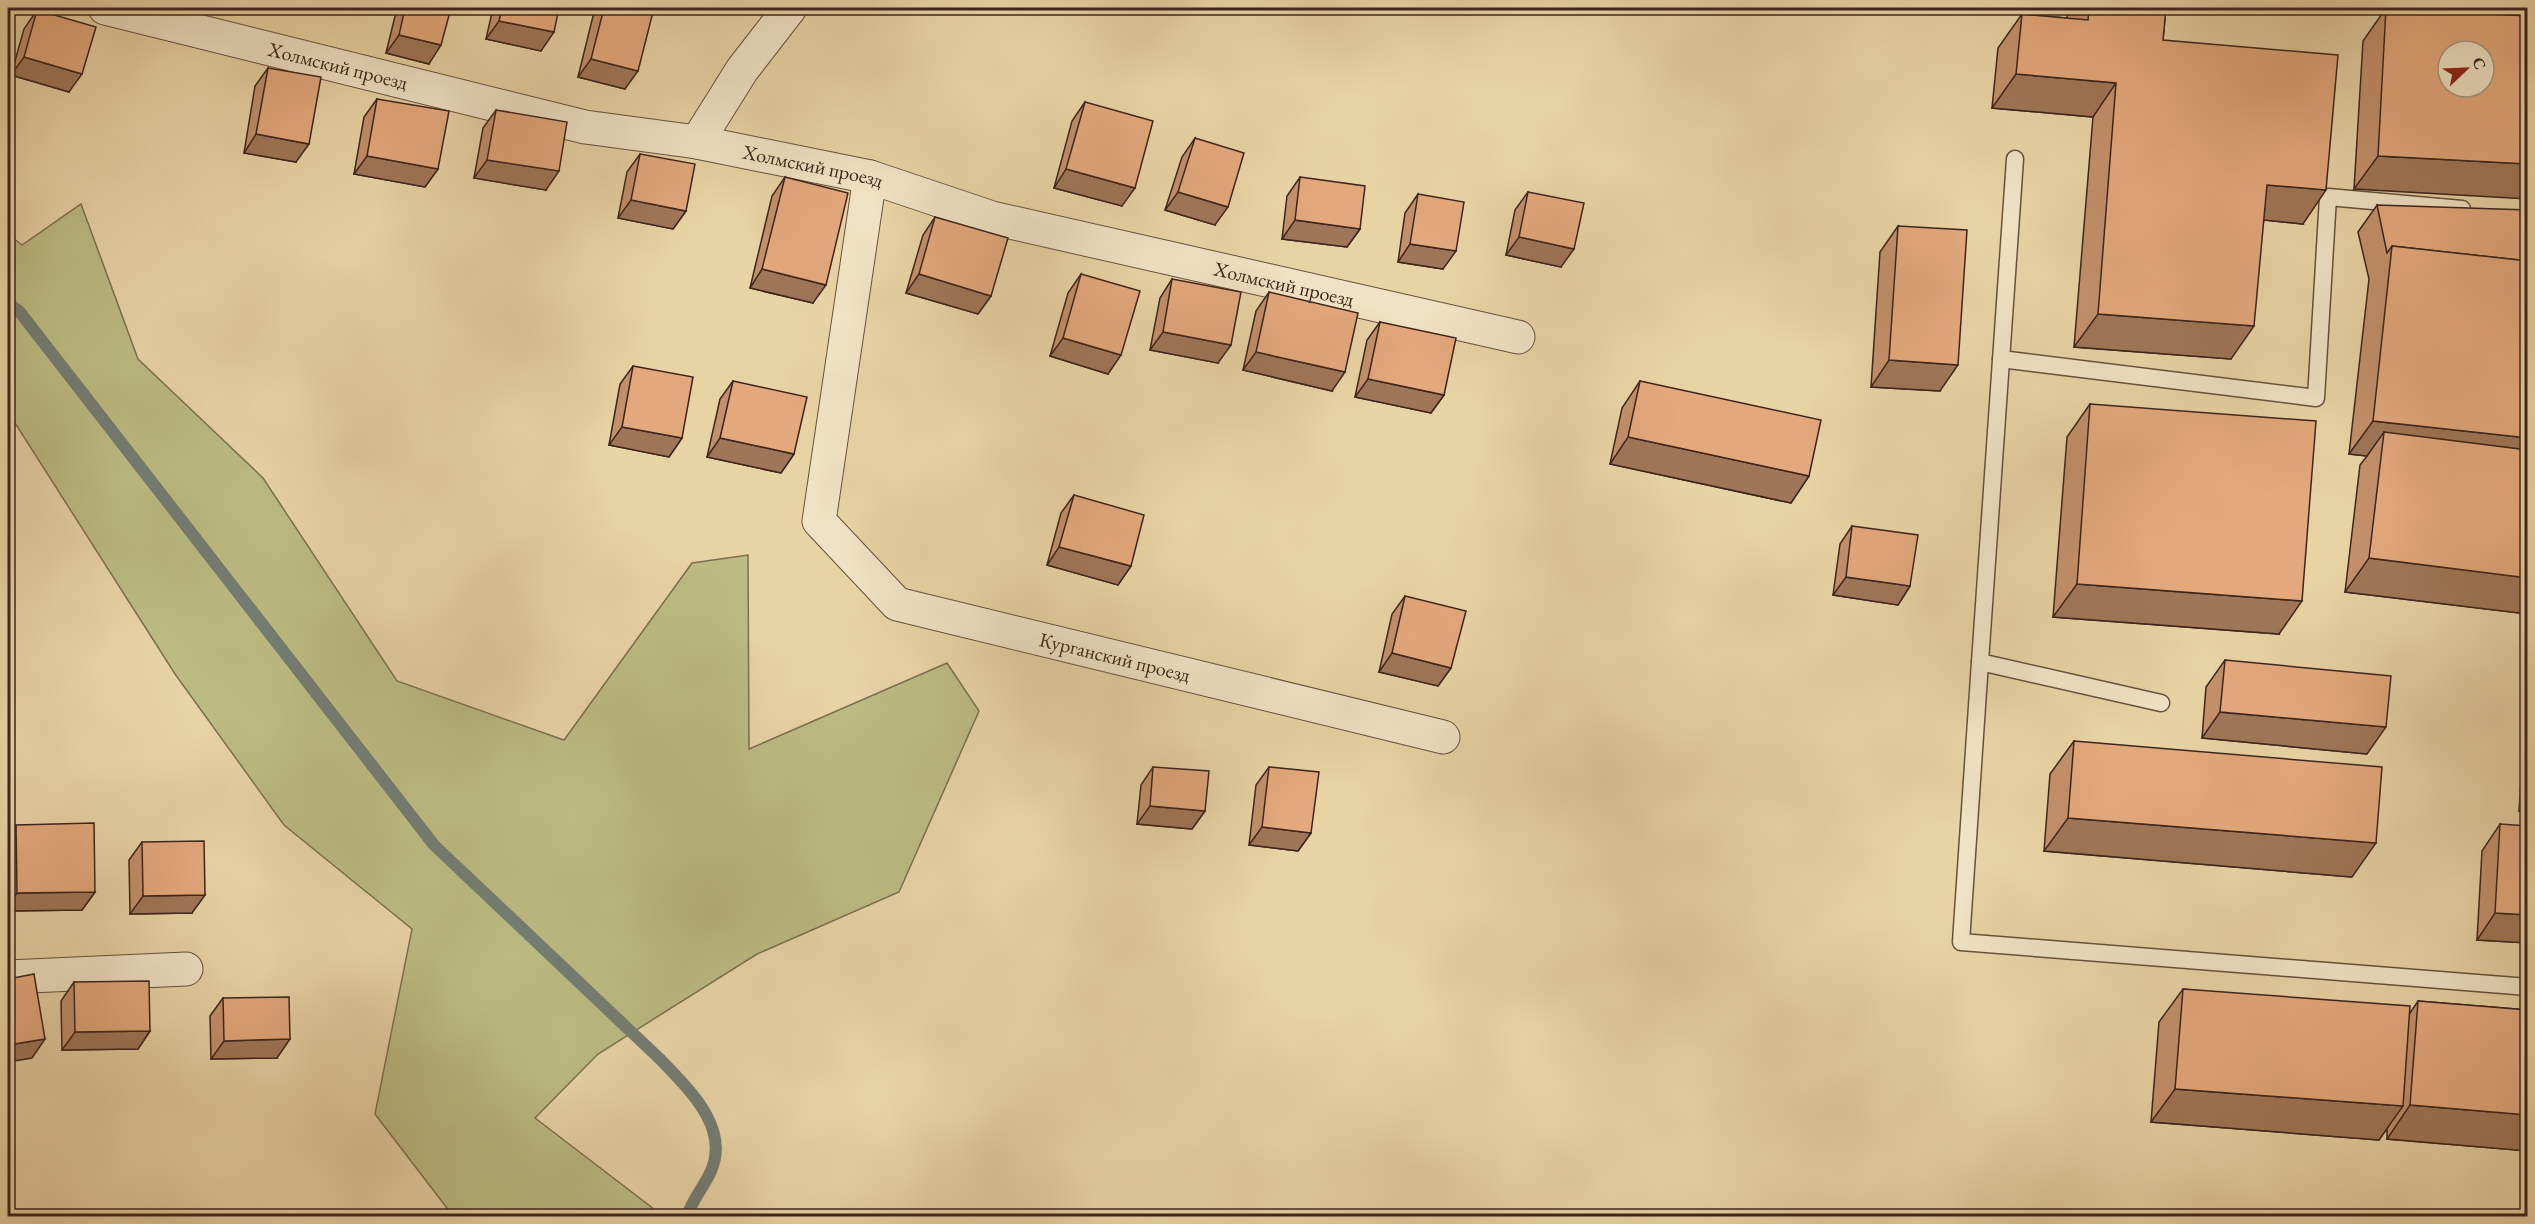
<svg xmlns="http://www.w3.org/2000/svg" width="2535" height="1224" font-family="'EB Garamond',serif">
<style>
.green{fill:#bbbb82;stroke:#7c704f;stroke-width:1.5}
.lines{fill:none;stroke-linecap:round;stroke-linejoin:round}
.stream{stroke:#747d73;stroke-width:12}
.lane-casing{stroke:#68503e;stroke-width:19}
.street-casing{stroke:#68503e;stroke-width:35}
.lane{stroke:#f0e2c4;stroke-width:16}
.street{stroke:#f0e2c4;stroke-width:33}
.wall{fill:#c3906b;stroke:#3d251c;stroke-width:1.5}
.shaded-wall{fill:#9f7657;stroke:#3d251c;stroke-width:1.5}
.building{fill:#e3a87c;stroke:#3d251c;stroke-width:1.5;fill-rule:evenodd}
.labels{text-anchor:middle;stroke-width:5;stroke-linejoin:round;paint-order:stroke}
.street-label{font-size:20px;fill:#3d251c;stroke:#f0e2c4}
</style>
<rect width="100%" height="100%" fill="#e8d3a5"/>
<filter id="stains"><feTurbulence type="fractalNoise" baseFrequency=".00333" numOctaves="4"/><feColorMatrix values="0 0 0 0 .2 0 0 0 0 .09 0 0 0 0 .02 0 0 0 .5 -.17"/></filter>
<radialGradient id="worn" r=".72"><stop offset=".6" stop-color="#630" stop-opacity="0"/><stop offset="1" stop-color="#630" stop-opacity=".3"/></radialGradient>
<!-- green -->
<polygon class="green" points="81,204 138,359 263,478 397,681 564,740 692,563 748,555 749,749 947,663 979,711 899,892 757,954 598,1054 535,1118 663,1216 453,1216 375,1114 412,929 284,825 175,674 8,412 8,234 22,245"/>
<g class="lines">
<!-- stream -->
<path class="stream" d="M 8,303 L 19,311 L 434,845 L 661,1060 C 689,1090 730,1127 711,1171 C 704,1187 692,1200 687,1216"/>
<!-- lane casing -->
<g class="lane-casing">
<g id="lane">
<polyline points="2001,359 2316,398 2328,197 2462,209"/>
<polyline points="1980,662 2015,159"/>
<polyline points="2161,703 1980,662 1961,942 2528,987"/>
</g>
</g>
<!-- street casing -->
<g class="street-casing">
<g id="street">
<path id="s1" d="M 105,8 L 585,127 L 697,142 L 870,177 L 992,218 L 1518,337"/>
<polyline points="697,142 742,70 790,8"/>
<path id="s2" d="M 870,177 L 819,521 L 897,604 L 1443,737"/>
<polyline points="8,977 186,969"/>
</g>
</g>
<!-- lane -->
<use href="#lane" class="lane"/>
<!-- street -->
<use href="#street" class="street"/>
</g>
<!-- wall -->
<g class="wall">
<polygon points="397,8 451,8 429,64 386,53"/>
<polygon points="493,8 559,8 541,51 486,39"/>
<polygon points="595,8 654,8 625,89 578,77"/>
<polygon points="2068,8 2166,8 2163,40 2303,224 2264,220 2231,359 2074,347 2093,117 1992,108 1998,48 2022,14 2067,18"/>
<polygon points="2386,8 2528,16 2354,189 2363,41"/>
<polygon points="37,10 69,92 11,75 24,29"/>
<polygon points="268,68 296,162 244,153 255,86"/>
<polygon points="377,99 438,169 425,187 354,174 364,117"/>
<polygon points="1085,102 1122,206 1054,188 1072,121"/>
<polygon points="496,110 546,190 474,178 483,128"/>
<polygon points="1195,138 1215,225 1165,210 1182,157"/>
<polygon points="640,154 686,211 673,229 618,218 627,172"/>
<polygon points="785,177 813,303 750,288 772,196"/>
<polygon points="1300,177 1360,229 1347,247 1282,239 1287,196"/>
<polygon points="1528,192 1561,267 1506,255 1515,210"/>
<polygon points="1418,194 1443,269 1398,262 1405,213"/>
<polygon points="2377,205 2528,614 2345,592 2360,465 2367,456 2349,454 2369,279 2358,232"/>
<polygon points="935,217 991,296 978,314 906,293 923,235"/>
<polygon points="1898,226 1940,391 1871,387 1880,252"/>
<polygon points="1081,274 1108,374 1050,356 1068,293"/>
<polygon points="1172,279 1218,363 1150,350 1160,298"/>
<polygon points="1269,292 1332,391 1243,370 1256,311"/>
<polygon points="1380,322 1444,395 1431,413 1355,397 1367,340"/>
<polygon points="633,366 682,438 669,457 609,445 620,384"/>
<polygon points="733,381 794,454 781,473 707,457 720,399"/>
<polygon points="1640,381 1809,476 1791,503 1610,464 1622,408"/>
<polygon points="2090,404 2279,634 2053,617 2067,437"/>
<polygon points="1074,495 1131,566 1118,585 1047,565 1061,513"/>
<polygon points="1852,526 1910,586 1898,605 1833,595 1840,544"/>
<polygon points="1405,596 1451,668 1438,686 1379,672 1392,614"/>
<polygon points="2225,660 2367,754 2202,738 2206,687"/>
<polygon points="2074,741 2352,877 2044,851 2050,774"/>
<polygon points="2528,742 2528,811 2519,811 2523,748"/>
<polygon points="1153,767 1205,811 1192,829 1137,824 1141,785"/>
<polygon points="1269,767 1311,833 1298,851 1249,845 1256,785"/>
<polygon points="2500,824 2528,943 2477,940 2482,851"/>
<polygon points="16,825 95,892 82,910 8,911 8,836"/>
<polygon points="142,842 192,913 130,914 129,860"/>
<polygon points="74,982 150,1031 138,1049 62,1050 61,1001"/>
<polygon points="2183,989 2410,1013 2418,1001 2528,1010 2528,1151 2387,1139 2387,1128 2379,1140 2151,1122 2159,1022"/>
<polygon points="223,998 277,1058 211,1059 210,1016"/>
</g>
<!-- shaded-wall -->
<g class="shaded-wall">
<polygon points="302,8 338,8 333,14"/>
<polygon points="499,21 554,32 541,51 486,39"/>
<polygon points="399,35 441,45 429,64 386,53"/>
<polygon points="24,57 82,74 69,92 11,75"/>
<polygon points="591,59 638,71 625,89 578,77"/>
<polygon points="2016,74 2116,83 2093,117 1992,108"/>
<polygon points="256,134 309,144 296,162 244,153"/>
<polygon points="367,156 438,169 425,187 354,174"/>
<polygon points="2378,156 2528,164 2528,199 2354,189"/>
<polygon points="487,160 559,171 546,190 474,178"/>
<polygon points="1066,169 1135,188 1122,206 1054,188"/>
<polygon points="2267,185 2326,190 2303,224 2244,218"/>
<polygon points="1178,192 1228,207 1215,225 1165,210"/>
<polygon points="631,200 686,211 673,229 618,218"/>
<polygon points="1295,220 1360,229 1347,247 1282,239"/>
<polygon points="1519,237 1574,249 1561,267 1506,255"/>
<polygon points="1410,244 1456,251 1443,269 1398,262"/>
<polygon points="762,269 826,285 813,303 750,288"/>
<polygon points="919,274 991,296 978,314 906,293"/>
<polygon points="2098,314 2254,326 2231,359 2074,347"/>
<polygon points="1163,332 1231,345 1218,363 1150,350"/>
<polygon points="1063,338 1121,355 1108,374 1050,356"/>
<polygon points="1256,352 1345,372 1332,391 1243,370"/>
<polygon points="1889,360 1958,365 1940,391 1871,387"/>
<polygon points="1368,379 1444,395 1431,413 1355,397"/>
<polygon points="2373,421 2528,438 2528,474 2384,432 2367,456 2349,454"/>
<polygon points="622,427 682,438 669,457 609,445"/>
<polygon points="1628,437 1809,476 1791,503 1610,464"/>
<polygon points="720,438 794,454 781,473 707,457"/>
<polygon points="1059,547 1131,566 1118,585 1047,565"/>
<polygon points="2369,558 2528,578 2528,614 2345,592"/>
<polygon points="1846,577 1910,586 1898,605 1833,595"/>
<polygon points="2077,584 2302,601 2279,634 2053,617"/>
<polygon points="1392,653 1451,668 1438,686 1379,672"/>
<polygon points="2220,712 2386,727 2367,754 2202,738"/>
<polygon points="2528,798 2528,811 2519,811"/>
<polygon points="1150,806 1205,811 1192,829 1137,824"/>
<polygon points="2068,818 2376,843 2352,877 2044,851"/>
<polygon points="1262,827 1311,833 1298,851 1249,845"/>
<polygon points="95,892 82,910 8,911 8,906 17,893"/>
<polygon points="205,895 192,913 130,914 143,896"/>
<polygon points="2495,913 2528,915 2528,943 2477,940"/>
<polygon points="150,1031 138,1049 62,1050 75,1032"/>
<polygon points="45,1039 32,1058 8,1062 8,1045"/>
<polygon points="290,1039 277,1058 211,1059 224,1041"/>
<polygon points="2175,1089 2403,1106 2379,1140 2151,1122"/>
<polygon points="2410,1105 2528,1115 2528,1151 2387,1139"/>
</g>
<!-- building -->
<g class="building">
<polygon points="405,8 451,8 441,45 399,35"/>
<polygon points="502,8 559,8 554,32 499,21"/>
<polygon points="604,8 654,8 638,71 591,59"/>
<polygon points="2089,8 2166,8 2163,40 2338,55 2326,190 2267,185 2254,326 2098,314 2116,83 2016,74 2022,14 2088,20"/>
<path d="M 2386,8 L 2528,16 L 2528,164 L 2378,156 ZM 2448,51 L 2484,51 L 2484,87 L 2448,87 Z"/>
<polygon points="37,10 96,27 82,74 24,57"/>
<polygon points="268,68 321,77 309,144 256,134"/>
<polygon points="377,99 449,111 438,169 367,156"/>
<polygon points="1085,102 1153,121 1135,188 1066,169"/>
<polygon points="496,110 567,122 559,171 487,160"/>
<polygon points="1195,138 1244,153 1228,207 1178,192"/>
<polygon points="640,154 695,164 686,211 631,200"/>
<polygon points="785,177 848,193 826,285 762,269"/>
<polygon points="1300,177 1365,186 1360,229 1295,220"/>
<polygon points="1528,192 1584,203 1574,249 1519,237"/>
<polygon points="1418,194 1464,202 1456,251 1410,244"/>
<polygon points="2377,205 2528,210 2528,261 2392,246 2387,253"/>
<polygon points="935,217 1008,238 991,296 919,274"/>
<polygon points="1898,226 1967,230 1958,365 1889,360"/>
<polygon points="2392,246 2528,261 2528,438 2373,421"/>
<polygon points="1081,274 1140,291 1121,355 1063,338"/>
<polygon points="1172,279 1241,292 1231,345 1163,332"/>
<polygon points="1269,292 1358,313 1345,372 1256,352"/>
<polygon points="1380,322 1456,338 1444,395 1368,379"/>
<polygon points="633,366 693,377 682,438 622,427"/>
<polygon points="733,381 807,397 794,454 720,438"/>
<polygon points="1640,381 1821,420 1809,476 1628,437"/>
<polygon points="2090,404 2316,421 2302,601 2077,584"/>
<polygon points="2384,432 2528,450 2528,578 2369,558"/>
<polygon points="1074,495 1144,515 1131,566 1059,547"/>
<polygon points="1852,526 1918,535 1910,586 1846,577"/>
<polygon points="1405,596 1466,611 1451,668 1392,653"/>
<polygon points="2225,660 2391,676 2386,727 2220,712"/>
<polygon points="2074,741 2382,767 2376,843 2068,818"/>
<polygon points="1153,767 1209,771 1205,811 1150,806"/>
<polygon points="1269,767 1319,772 1311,833 1262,827"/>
<polygon points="94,823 95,892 17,893 16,825"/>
<polygon points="2500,824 2528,826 2528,915 2495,913"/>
<polygon points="204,841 205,895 143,896 142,842"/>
<polygon points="34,974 45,1039 8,1045 8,979"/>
<polygon points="149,981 150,1031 75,1032 74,982"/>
<polygon points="2183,989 2410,1006 2403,1106 2175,1089"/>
<polygon points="289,997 290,1039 224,1041 223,998"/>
<polygon points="2418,1001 2528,1010 2528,1115 2410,1105"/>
</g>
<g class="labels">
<!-- street labels -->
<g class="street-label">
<text dy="7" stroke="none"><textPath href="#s1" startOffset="240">Холмский проезд</textPath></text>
<text dy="7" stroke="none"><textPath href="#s1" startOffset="726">Холмский проезд</textPath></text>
<text dy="7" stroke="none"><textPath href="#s1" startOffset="1212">Холмский проезд</textPath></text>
<text dy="7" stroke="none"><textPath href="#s2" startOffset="686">Курганский проезд</textPath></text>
</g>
</g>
<!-- margin -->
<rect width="2535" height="1224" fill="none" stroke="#e8d3a5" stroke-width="30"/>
<rect x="9" y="9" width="2517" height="1206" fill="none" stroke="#3d251c" stroke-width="3"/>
<rect x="15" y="15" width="2505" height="1194" fill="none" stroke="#3d251c" stroke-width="1.5"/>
<!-- north arrow -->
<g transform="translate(2466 69) rotate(67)"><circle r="28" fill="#f0e2c4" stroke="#a89681" stroke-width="1.5"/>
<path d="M0-4.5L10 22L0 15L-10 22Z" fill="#8f2418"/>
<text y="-9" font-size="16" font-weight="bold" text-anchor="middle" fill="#3d251c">С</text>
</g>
<rect width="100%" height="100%" filter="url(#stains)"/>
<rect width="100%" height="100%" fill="url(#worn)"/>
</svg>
